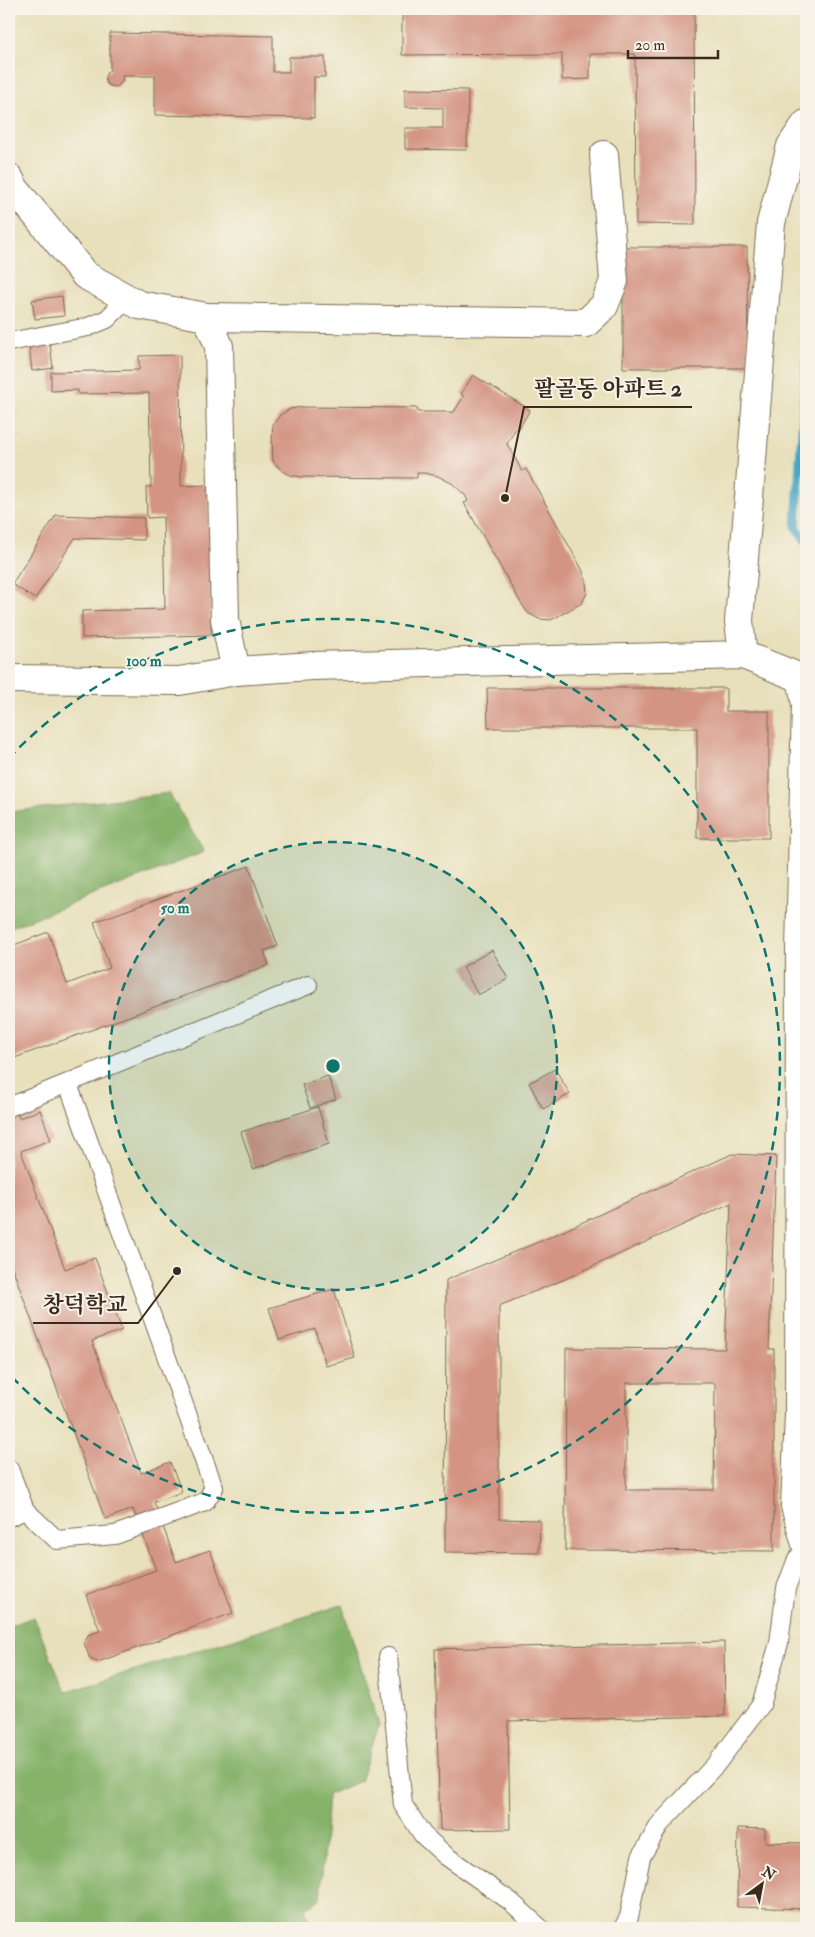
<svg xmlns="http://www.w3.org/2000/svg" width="815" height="1937" font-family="'IM FELL Double Pica','Noto Serif KR',serif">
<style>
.forest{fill:#86b26b;stroke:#606e44}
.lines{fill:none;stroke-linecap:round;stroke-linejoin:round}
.stream{stroke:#47a7c6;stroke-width:9}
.building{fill:#d49483;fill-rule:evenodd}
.service-casing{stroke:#786a55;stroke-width:20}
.minor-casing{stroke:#786a55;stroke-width:30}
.service{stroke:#fff;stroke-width:18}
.minor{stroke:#fff;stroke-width:28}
.ring{fill:none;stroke:#0f766e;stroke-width:2.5;stroke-dasharray:9 6}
.centre{fill:#0f766e;stroke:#f7f3e8;stroke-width:2.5}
.ring-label{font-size:15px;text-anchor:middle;font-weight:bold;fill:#0f766e;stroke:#f7f3e8;stroke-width:4;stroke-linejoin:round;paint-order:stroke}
.leader{fill:none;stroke:#3b2a1e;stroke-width:2}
.callout-dot{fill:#3b2a1e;stroke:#f7f3e8;stroke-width:2}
.callout-label{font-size:22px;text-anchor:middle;font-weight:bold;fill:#3b2a1e;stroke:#f7f3e8;stroke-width:4;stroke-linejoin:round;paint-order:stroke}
</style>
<rect width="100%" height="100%" fill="#f7f3e8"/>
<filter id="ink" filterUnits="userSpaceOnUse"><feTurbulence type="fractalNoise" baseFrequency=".02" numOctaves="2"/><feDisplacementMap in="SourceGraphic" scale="10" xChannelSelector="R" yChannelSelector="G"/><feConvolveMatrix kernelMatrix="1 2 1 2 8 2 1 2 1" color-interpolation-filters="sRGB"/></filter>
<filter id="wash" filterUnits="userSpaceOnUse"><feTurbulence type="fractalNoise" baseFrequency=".0096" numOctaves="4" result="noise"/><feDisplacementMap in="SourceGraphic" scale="20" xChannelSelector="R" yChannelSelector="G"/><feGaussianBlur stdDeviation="1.12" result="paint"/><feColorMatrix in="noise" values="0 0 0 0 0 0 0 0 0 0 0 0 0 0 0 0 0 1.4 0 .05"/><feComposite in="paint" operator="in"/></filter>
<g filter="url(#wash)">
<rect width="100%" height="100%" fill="#e8e0bb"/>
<!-- forest -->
<g class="forest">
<polygon points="169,793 204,852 9,928 9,812"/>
<polygon points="342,1605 379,1725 360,1781 328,1795 320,1899 305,1909 311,1928 9,1928 9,1626 34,1617 65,1692"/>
</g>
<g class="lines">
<!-- stream -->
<polyline class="stream" points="806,364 796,527 806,541"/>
</g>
<g id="blocks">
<!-- building -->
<g class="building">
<polygon points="402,9 694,9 695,225 636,224 635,54 590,54 590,79 562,80 562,54 402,55"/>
<polygon points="110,33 273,36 273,72 289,72 289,57 325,57 325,77 314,77 314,118 155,115 155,76 122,76 123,80 120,84 116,87 110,86 106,83 105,77 107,72 110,70"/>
<polygon points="405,89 468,90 467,150 405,149 405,128 443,128 443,108 405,107"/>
<polygon points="623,247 747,247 748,368 623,368"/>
<polygon points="62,296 64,316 35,319 32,300"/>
<polygon points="50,344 53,368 32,371 29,346"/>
<polygon points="180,355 181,486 208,485 211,635 82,638 82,611 165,609 163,517 147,518 146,487 151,487 149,393 78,394 78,390 51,391 51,372 139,370 139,356"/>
<polygon points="473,375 530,410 518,430 516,428 507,444 522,471 526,469 582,569 586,581 587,593 582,603 551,620 539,619 528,613 521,603 464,503 468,501 465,495 453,484 438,476 424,473 417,473 417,478 302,477 290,475 280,469 273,461 272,436 273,425 280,415 290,409 303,407 417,408 418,412 454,412 464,396 461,394"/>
<polygon points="56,515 144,518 144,540 75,538 35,599 12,584"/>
<polygon points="487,688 726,688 726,711 769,711 769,838 697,838 697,728 488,728"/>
<polygon points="249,866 278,946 264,951 269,965 9,1060 9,947 48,932 67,984 110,968 94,922"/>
<polygon points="492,950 508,979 478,995 463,967"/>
<polygon points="555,1069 570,1094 543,1109 529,1083"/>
<polygon points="328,1076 336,1099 310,1108 302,1085"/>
<polygon points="9,1091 19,1118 40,1110 51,1140 21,1151 65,1269 95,1258 122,1330 92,1341 141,1473 170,1462 182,1492 154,1502 176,1562 210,1550 233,1613 98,1662 90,1659 84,1643 88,1635 100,1631 86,1595 156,1570 133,1509 105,1519 9,1259"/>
<polygon points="318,1107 329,1144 253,1169 241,1132"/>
<path d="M 732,1154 L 776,1156 L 769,1349 L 774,1349 L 774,1551 L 565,1550 L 566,1348 L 725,1349 L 731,1203 L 565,1279 L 499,1306 L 499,1519 L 540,1520 L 539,1553 L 445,1552 L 446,1280 L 548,1238 ZM 626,1383 L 715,1383 L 714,1490 L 626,1490 Z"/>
<polygon points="334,1289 355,1358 326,1366 315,1329 279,1340 269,1308"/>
<polygon points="724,1642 725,1716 508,1721 510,1829 440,1830 435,1649"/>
<polygon points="738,1828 765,1829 765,1842 806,1843 806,1909 737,1907"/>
</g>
</g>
</g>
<g filter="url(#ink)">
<use href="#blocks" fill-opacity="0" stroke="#786a55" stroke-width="1"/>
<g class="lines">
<!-- service casing -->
<g class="service-casing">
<g id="service">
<polyline points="9,342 88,327 107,319 127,299"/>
<polyline points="9,1107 308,985"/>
<polyline points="9,1469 25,1510 57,1540 115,1535 205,1502 214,1488 68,1084"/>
<polyline points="9,1517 25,1510"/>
<polyline points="388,1657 403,1805 423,1835 446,1856 510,1901 540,1928"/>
<polyline points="623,1928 629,1917 641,1857 660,1824 717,1763 761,1705 779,1643 786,1588 797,1559 806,1549"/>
</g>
</g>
<!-- minor casing -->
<g class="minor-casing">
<g id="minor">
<polyline points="9,178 15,189 85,275 139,305 207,317 219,346 225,620 236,671"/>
<polyline points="207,317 586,323 604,306 614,281 604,155"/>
<polyline points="743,655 739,621 771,223 791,146 806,124"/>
<polyline points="9,679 179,681 236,671 312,666 743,655 801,678 806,704 800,950 799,1415 795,1506 806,1544"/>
</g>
</g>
<!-- service -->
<use href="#service" class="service"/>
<!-- minor -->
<use href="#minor" class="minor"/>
</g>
</g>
<!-- distance rings -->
<circle cx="333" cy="1066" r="224" fill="#0f766e" fill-opacity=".12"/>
<g class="ring">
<circle cx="333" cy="1066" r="224"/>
<path d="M9 758A447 447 0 1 1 9 1374"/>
</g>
<circle cx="333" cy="1066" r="8" class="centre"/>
<g class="ring-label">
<text x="144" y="666">100 m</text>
<text x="175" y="913">50 m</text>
</g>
<!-- callouts -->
<path class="leader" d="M505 498L524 407H692M177 1271L138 1323H33"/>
<g class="callout-dot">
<circle cx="505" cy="498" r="5"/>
<circle cx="177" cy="1271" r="5"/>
</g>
<g class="callout-label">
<text x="608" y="396">팔골동 아파트 2</text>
<text x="85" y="1312">창덕학교</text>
</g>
<!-- margin -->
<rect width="815" height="1937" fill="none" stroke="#f7f3e8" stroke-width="30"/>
<!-- north arrow -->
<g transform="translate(762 1884) rotate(32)" stroke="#f7f3e8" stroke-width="4" paint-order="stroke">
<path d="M0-4L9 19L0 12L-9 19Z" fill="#3b2a1e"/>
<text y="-8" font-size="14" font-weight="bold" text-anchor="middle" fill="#3b2a1e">N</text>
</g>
<!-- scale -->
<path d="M628 50v8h90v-8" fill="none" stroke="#3b2a1e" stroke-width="2.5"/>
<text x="635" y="50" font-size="15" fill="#3b2a1e" stroke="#f7f3e8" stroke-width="4" paint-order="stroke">20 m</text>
</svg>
